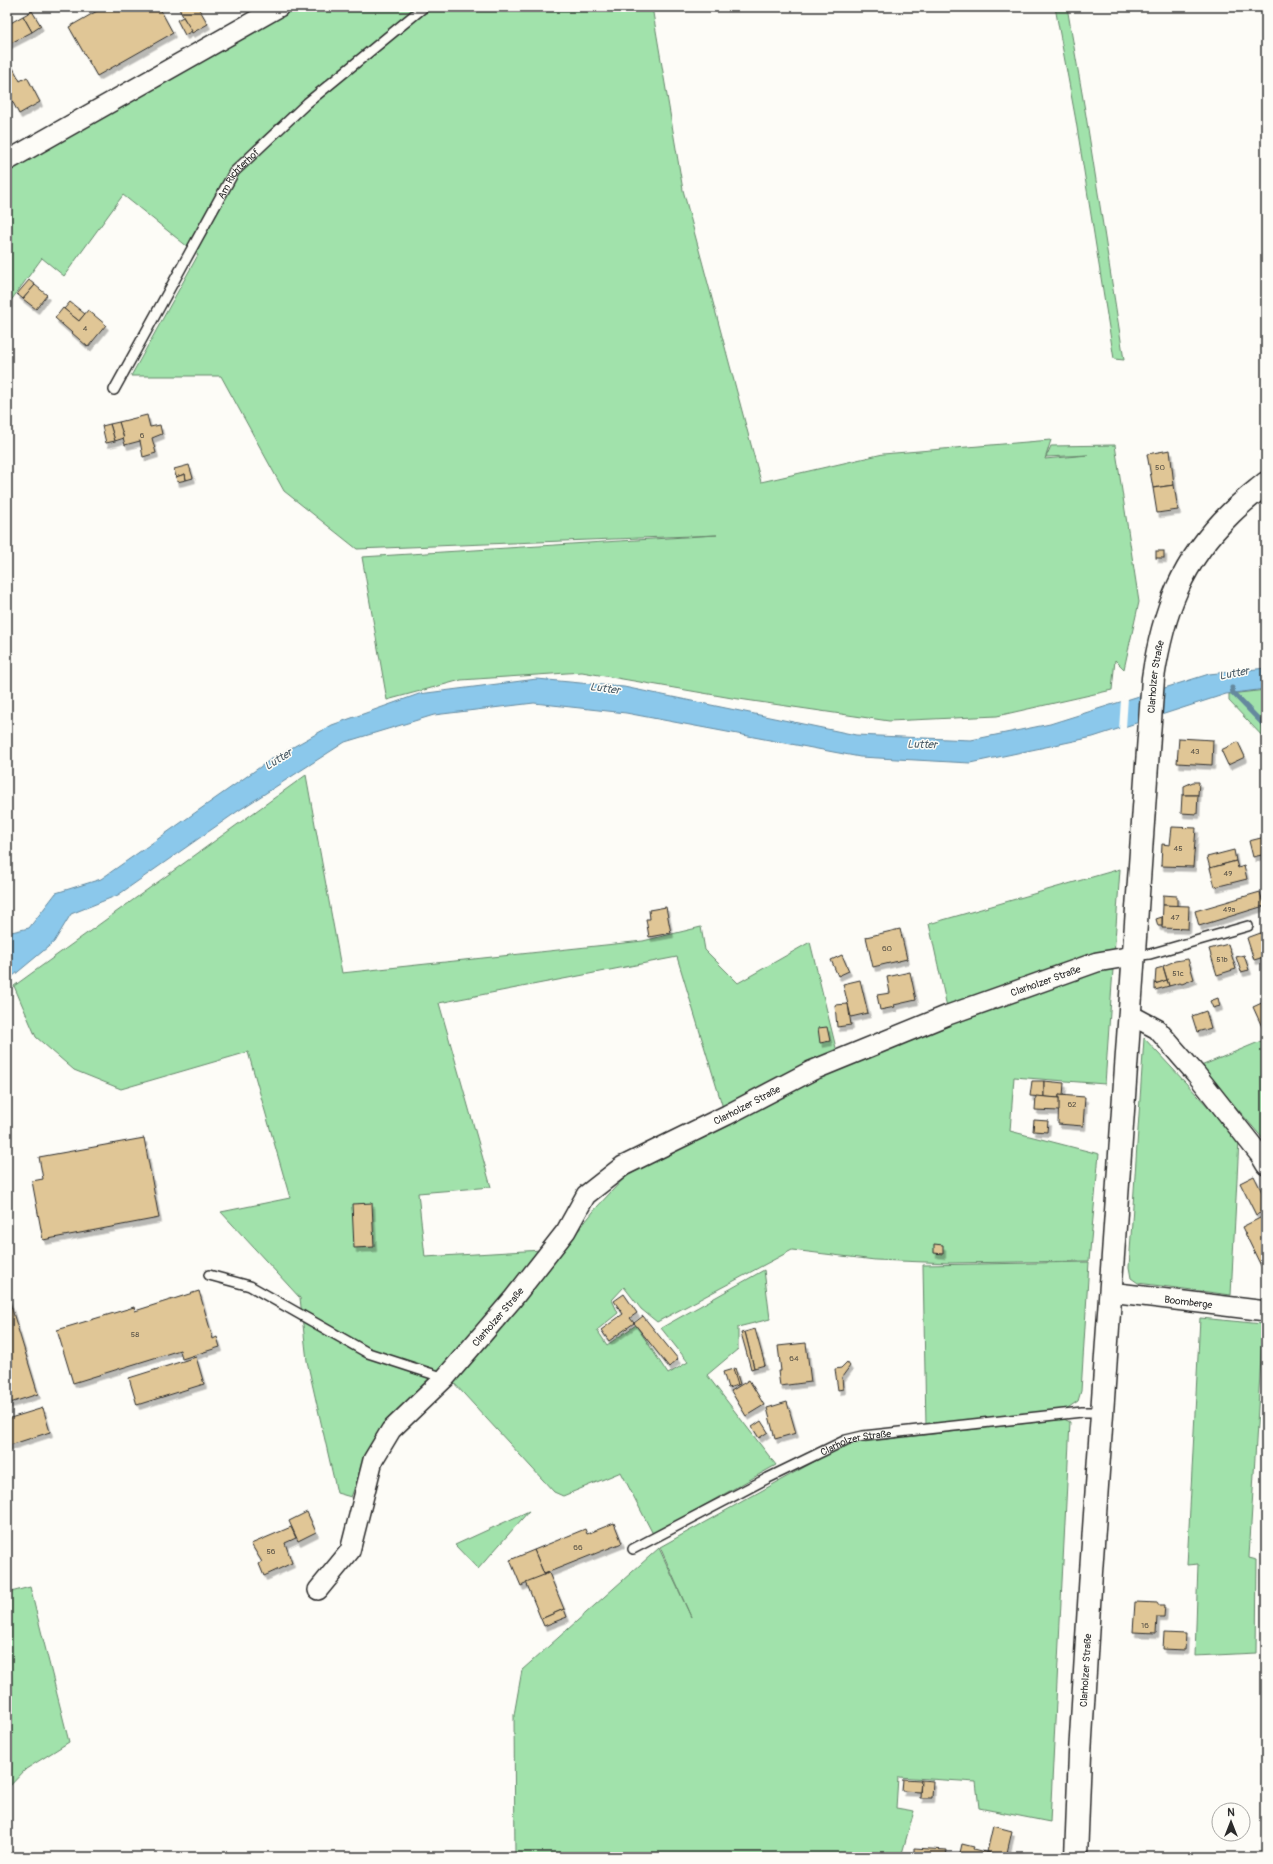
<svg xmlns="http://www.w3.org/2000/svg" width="1273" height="1864" font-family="Pangolin,sans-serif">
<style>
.green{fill:#a1e2ab;stroke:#66866b}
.water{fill:#8bc8eb;stroke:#65899e}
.pier{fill:#fdfcf7}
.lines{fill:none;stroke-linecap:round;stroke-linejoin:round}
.stream{stroke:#65899e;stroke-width:5}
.building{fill:#e0c696;stroke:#2b2b2b;filter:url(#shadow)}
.service-casing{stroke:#2b2b2b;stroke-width:12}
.minor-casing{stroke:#2b2b2b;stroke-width:22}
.tertiary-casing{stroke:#2b2b2b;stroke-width:25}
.service{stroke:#fdfcf7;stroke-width:9}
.minor{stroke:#fdfcf7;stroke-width:19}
.tertiary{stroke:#fdfcf7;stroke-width:22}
.labels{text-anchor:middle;stroke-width:3;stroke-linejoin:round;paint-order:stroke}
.number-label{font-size:8px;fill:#585246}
.street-label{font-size:10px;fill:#2b2b2b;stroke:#fdfcf7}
.water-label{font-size:11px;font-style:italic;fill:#485a65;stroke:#fdfcf7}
</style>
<defs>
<filter id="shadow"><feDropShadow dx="2.5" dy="4.5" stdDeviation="0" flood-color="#0004"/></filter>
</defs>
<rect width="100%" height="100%" fill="#fdfcf7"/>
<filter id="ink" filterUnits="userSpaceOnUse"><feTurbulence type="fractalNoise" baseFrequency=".025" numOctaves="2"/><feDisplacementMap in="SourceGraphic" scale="8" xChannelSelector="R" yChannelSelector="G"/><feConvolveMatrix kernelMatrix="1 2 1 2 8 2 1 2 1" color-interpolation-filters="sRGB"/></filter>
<g filter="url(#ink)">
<!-- green -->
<g class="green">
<polygon points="13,7 74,7 67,10"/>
<polygon points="298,7 652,7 683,190 761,482 883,454 1051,440 1045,459 1088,455 1046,457 1051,446 1115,445 1139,602 1124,669 1115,660 1112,690 997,716 889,721 732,698 582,672 461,680 387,700 362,557 717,535 357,549 284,491 221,376 131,376 198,255 123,195 64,276 42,258 7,306 7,172"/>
<polygon points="1055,7 1067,7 1086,116 1124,360 1114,359 1076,121"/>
<polygon points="1266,690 1266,740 1229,701 1229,694"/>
<polygon points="306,775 342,973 643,941 701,927 705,950 738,983 810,942 837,1052 723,1108 677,957 439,1003 491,1187 418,1193 425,1257 542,1250 366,1458 351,1497 337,1493 307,1361 300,1298 221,1212 290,1198 248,1052 121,1089 74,1070 36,1037 14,986"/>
<polygon points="1120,869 1105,1084 1014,1077 1010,1131 1099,1154 1089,1261 950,1263 875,1260 792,1250 657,1322 641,1309 624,1287 612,1300 618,1313 597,1330 607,1345 636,1325 668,1374 688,1362 661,1328 764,1270 770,1319 738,1327 738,1349 707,1375 776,1465 653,1534 621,1472 563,1496 554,1492 453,1382 491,1340 597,1207 625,1177 814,1077 950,1021 929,924"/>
<polygon points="1144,1038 1239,1140 1231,1295 1138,1283 1131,1278 1129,1267"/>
<polygon points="1266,1039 1266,1140 1264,1140 1201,1066"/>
<polygon points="1089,1262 1081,1391 1078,1401 1066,1409 926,1426 923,1265"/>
<polygon points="1200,1318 1263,1324 1249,1557 1257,1559 1256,1653 1195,1656 1198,1564 1187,1565"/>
<polygon points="1064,1419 1070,1422 1050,1822 979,1808 976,1782 898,1777 896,1808 914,1811 901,1857 515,1857 514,1715 522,1670 659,1548 691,1617 660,1547 846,1444"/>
<polygon points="529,1511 478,1569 455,1545"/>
<polygon points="30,1587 69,1742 26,1769 7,1789 7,1593"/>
</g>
<!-- water -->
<polygon class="water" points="1266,668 1266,689 1226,694 1093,737 970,763 860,757 626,713 534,703 434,715 345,742 238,811 118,895 71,914 54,942 7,981 7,933 29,928 56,893 101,879 270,760 332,725 419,694 537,679 624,687 856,735 971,740 1050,724 1209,674"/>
<!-- pier -->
<polygon class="pier" points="1128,697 1126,728 1119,730 1121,699"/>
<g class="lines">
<!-- stream -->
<polyline class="stream" points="1232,688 1233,693 1266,727"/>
</g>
<!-- building -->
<g class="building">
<polygon points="104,7 159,7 173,33 97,76 69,27"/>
<polygon points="178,7 198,7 208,24 192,33"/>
<polygon points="32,11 41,26 32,32 23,16"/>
<polygon points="23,16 32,32 9,44 7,40 7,25"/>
<polygon points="183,17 192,31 185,35 177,20"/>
<polygon points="7,57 20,81 27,77 40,102 19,114 9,95 7,96"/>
<polygon points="29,280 35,285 23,299 17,294"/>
<polygon points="35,285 47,295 36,309 23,299"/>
<polygon points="70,302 85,314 79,321 64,309"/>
<polygon points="63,308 79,321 88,310 106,325 88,347 55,318"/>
<polygon points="147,415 150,427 160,425 162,434 152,438 156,453 143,457 140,441 125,445 119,422"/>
<polygon points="119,422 124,438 115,441 110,424"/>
<polygon points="110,424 115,441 106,443 102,426"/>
<polygon points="1170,450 1174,485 1153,488 1147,454"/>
<polygon points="189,465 193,478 186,480 185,474 176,477 174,469"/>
<polygon points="185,474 186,480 177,482 176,477"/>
<polygon points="1174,485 1178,510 1157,513 1153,488"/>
<rect x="1156" y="551" width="8" height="7"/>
<polygon points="1179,738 1213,740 1212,765 1177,763"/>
<polygon points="1238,742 1245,757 1228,765 1221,750"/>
<polygon points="1193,782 1199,782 1198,795 1184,795 1184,786"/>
<polygon points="1182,795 1198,795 1197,814 1181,813"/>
<polygon points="1172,827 1196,828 1193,867 1161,866 1162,844 1170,845"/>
<polygon points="1265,837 1266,854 1253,857 1249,841"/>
<polygon points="1234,850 1236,861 1210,868 1207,857"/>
<polygon points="1236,861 1238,868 1244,866 1247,879 1215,887 1210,868"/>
<polygon points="1260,892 1264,906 1199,926 1195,911"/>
<polygon points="1163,895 1177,896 1177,906 1163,905"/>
<polygon points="1163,905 1189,906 1188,929 1162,928"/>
<polygon points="666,907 671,933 649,937 646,919 650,919 649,910"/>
<polygon points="1162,917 1162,926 1158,926 1156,919"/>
<polygon points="1266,921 1266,931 1263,922"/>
<polygon points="900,929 907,959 873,967 866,937"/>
<polygon points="1266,931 1266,958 1264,957 1254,960 1247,938"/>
<polygon points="1228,944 1236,969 1217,975 1209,949"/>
<polygon points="842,955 849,971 838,976 831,960"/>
<polygon points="1244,955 1249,970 1241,972 1236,957"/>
<polygon points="1188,959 1194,979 1182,984 1180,983 1169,986 1163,966 1175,961"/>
<polygon points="1163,967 1167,980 1155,984 1156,969"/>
<polygon points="910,972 916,1000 894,1005 895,1007 880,1010 877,995 890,993 887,977"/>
<polygon points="860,980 868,1013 851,1017 843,984"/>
<polygon points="1167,980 1169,986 1155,990 1155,984"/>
<polygon points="1218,998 1220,1006 1213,1008 1210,1001"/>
<polygon points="1266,1001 1266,1030 1264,1031 1253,1007"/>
<polygon points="848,1004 851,1025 837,1027 835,1005"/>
<polygon points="1206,1011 1211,1028 1197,1032 1192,1016"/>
<polygon points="827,1027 830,1041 820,1043 818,1028"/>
<polygon points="1032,1081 1044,1081 1044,1097 1030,1096"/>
<polygon points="1044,1081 1064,1083 1063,1096 1059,1095 1059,1098 1044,1097"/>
<polygon points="1059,1095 1085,1097 1083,1126 1058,1124"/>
<polygon points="1036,1096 1059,1098 1059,1111 1035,1110"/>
<polygon points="1034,1120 1048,1121 1047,1132 1033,1131"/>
<polygon points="144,1138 159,1218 43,1240 32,1181 43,1179 39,1157"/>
<polygon points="1254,1176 1266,1200 1266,1210 1256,1215 1240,1183"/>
<polygon points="372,1203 374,1247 354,1248 352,1204"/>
<polygon points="1266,1215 1266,1276 1242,1227"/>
<polygon points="934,1244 943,1245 943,1254 934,1253"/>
<polygon points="199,1291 213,1339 217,1337 220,1347 182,1359 180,1350 73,1383 57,1330 134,1307 135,1311"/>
<polygon points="7,1293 38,1394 7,1404"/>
<polygon points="624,1294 637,1313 630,1318 634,1323 609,1341 601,1330 623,1314 614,1301"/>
<polygon points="643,1316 678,1359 669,1367 634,1323"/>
<polygon points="755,1329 765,1365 754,1368 745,1332"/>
<polygon points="745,1332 754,1368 751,1369 741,1333"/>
<polygon points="806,1343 811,1382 780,1386 778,1371 781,1371 778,1346"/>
<polygon points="196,1357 204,1384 137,1405 129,1378"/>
<polygon points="847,1362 850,1366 842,1377 843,1389 838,1390 835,1369 841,1368"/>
<polygon points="735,1368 740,1384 738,1385 733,1369"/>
<polygon points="733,1369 738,1385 728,1388 723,1372"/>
<polygon points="749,1380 764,1405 746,1416 731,1391"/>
<polygon points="787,1402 796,1433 775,1439 767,1408"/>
<polygon points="43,1408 50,1432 7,1446 7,1419"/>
<polygon points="761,1421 768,1432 759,1438 752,1427"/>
<polygon points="307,1512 316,1532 298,1541 289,1521"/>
<polygon points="614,1523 622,1543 544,1574 534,1550 585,1529 587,1534"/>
<polygon points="291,1527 296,1538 285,1543 292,1563 264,1576 259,1564 262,1562 251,1544"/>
<polygon points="534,1550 544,1574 549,1573 521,1586 510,1560"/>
<polygon points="549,1573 564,1609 541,1619 526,1582"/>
<polygon points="1135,1602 1158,1603 1158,1605 1165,1605 1164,1617 1157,1617 1156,1633 1133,1632"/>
<polygon points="564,1609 567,1617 544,1626 541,1619"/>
<polygon points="1164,1633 1186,1634 1185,1650 1163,1649"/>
<polygon points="903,1779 921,1780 920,1792 902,1791"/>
<polygon points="921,1780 933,1781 932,1798 920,1798"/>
<polygon points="993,1826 1012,1831 1006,1857 987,1852"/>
<polygon points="962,1844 974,1847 973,1849 1004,1857 959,1857"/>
<polygon points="914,1848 947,1850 946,1857 914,1857"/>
</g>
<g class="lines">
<!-- service casing -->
<g class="service-casing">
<g id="service">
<path id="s1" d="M 114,390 L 234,172 L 307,103 L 424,7"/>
<polyline points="1133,956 1150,954 1248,926"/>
<polyline points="209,1275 250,1286 368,1353 445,1378"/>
<path id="s2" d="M 633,1549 L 768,1478 L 846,1440 L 863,1436 L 1082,1412 L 1102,1412"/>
</g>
</g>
<!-- minor casing -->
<g class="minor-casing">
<g id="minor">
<polyline points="7,161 279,7"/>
<polyline points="1129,1014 1157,1029 1196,1074 1260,1155 1266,1165"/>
<path id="s3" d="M 1110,1292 L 1266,1311"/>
<path id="s4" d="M 318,1590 L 350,1551 L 373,1460 L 391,1430 L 445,1378 L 512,1300 L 566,1231 L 586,1195 L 623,1166 L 727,1115 L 811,1071 L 948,1015 L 1097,962 L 1133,956"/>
</g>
</g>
<!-- tertiary casing -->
<g class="tertiary-casing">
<g id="tertiary">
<path id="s5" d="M 1076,1857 L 1080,1754 L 1091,1572 L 1153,678 C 1163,611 1182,561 1231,513 C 1242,502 1254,493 1266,483"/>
</g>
</g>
<!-- service -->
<use href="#service" class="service"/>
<!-- minor -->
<use href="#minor" class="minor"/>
<!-- tertiary -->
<use href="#tertiary" class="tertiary"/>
</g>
</g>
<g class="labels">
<!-- number labels -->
<g class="number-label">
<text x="85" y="331">4</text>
<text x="142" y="438">6</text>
<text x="1160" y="470">50</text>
<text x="1195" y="754">43</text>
<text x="1178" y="851">45</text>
<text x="1228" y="876">49</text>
<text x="1229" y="912">49a</text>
<text x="1175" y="920">47</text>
<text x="887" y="951">60</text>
<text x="1222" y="962">51b</text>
<text x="1178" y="976">51c</text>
<text x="1072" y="1107">62</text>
<text x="135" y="1337">58</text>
<text x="794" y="1361">64</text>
<text x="578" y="1550">66</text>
<text x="271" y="1554">56</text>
<text x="1145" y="1628">16</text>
</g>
<!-- street labels -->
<g class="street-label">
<text dy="4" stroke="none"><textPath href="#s1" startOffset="250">Am Richterhof</textPath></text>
<text dy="4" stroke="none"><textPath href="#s5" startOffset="1183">Clarholzer Straße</textPath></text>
<text dy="4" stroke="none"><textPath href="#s4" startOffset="995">Clarholzer Straße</textPath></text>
<text dy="4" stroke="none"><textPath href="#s4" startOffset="671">Clarholzer Straße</textPath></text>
<text dy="4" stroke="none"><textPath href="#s3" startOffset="79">Boomberge</textPath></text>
<text dy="4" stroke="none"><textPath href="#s4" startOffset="335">Clarholzer Straße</textPath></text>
<text dy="4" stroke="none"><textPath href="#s2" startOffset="248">Clarholzer Straße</textPath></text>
<text dy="4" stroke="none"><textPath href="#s5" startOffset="187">Clarholzer Straße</textPath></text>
</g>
<!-- water labels -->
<g class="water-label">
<text transform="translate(1234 673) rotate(-11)" y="4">Lutter</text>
<text transform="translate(605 688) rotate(8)" y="4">Lutter</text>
<text transform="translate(922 744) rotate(1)" y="4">Lutter</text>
<text transform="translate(278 759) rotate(-32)" y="4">Lutter</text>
</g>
</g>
<!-- margin -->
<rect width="1273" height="1864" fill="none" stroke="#fdfcf7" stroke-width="24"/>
<rect x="12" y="12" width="1249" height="1840" fill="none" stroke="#2b2b2b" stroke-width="1.5" filter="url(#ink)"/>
<!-- north arrow -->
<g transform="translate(1231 1822)"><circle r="19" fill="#fdfcf7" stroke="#a9a8a5"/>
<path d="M0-3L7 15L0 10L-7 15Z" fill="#2b2b2b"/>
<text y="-6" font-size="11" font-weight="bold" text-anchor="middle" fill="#2b2b2b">N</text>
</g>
</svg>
